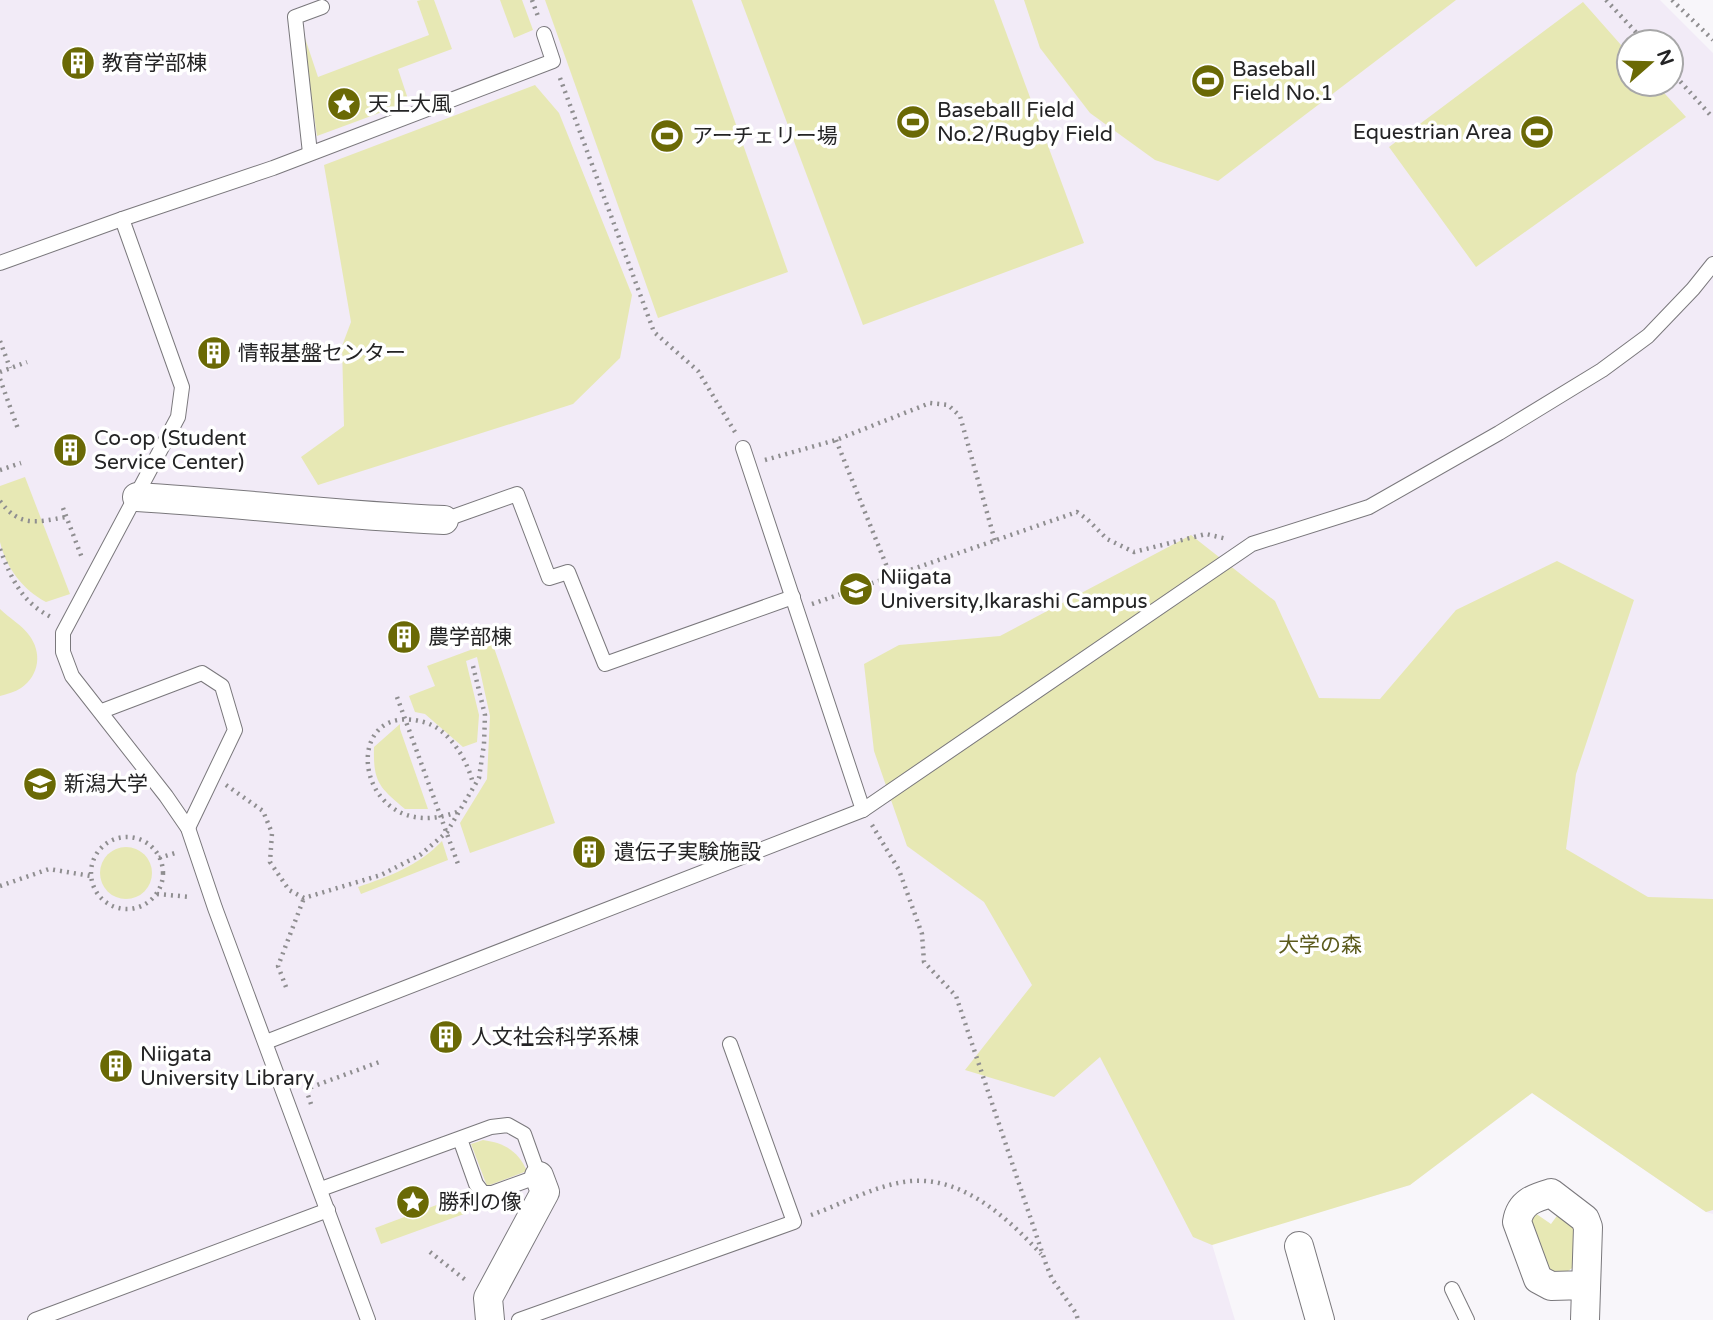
<svg xmlns="http://www.w3.org/2000/svg" width="1713" height="1320" font-family="'Varela Round','Noto Sans JP',sans-serif">
<style>
.built{fill:#f2ebf7;fill-rule:evenodd}
.green{fill:#e7e8b4}
.lines{fill:none;stroke-linecap:round;stroke-linejoin:round}
.lane-casing{stroke:#7a787c;stroke-width:16}
.street-casing{stroke:#7a787c;stroke-width:30}
.path{stroke:#8f8e90;stroke-width:4.5;stroke-dasharray:2 5;stroke-linecap:butt}
.lane{stroke:#fff;stroke-width:14}
.street{stroke:#fff;stroke-width:28}
.labels{text-anchor:middle;stroke-width:7;stroke-linejoin:round;paint-order:stroke}
.poi-label{font-size:21px;fill:#242425;stroke:#fff;text-anchor:start}
.park-label{font-size:21px;fill:#5c5b1c;stroke:#fff}
</style>
<rect width="100%" height="100%" fill="#f8f6fa"/>
<!-- built -->
<path class="built" d="M 0,0 L 1660,0 L 1713,53 L 1713,1214 L 1706,1212 L 1532,1093 L 1410,1185 L 1212,1244 L 1235,1320 L 0,1320 ZM 1629,42 L 1671,42 L 1671,84 L 1629,84 Z"/>
<!-- green -->
<g class="green">
<polygon points="421,0 434,0 452,49 398,69 409,102 317,136 301,26 318,77 429,35 417,1"/>
<polygon points="500,0 522,0 533,30 514,38"/>
<polygon points="545,0 692,0 788,272 658,318"/>
<polygon points="741,0 994,0 1084,243 863,325"/>
<polygon points="1024,0 1456,0 1218,181 1155,160 1090,113 1040,48"/>
<polygon points="1583,2 1629,54 1629,84 1656,84 1686,117 1476,267 1389,147"/>
<polygon points="535,85 559,113 632,295 620,358 573,404 318,485 301,457 344,426 342,346 351,322 324,165"/>
<path d="M 25,477 L 70,594 L 46,602 C 23,590 6,568 0,542 C 0,525 0,503 0,486 Z"/>
<polygon points="1191,535 1275,601 1319,698 1380,699 1456,610 1557,561 1634,600 1576,774 1566,849 1648,897 1713,899 1713,1210 1706,1212 1532,1093 1410,1185 1212,1245 1193,1237 1100,1057 1054,1097 965,1070 1032,985 984,902 907,846 874,751 864,664 899,645 1000,636"/>
<path d="M 0,609 C 9,618 22,625 29,635 C 42,652 40,675 21,688 C 15,692 7,694 0,696 Z"/>
<polygon points="492,642 555,823 470,853 460,823 487,779 490,716 477,657 466,661 479,715 477,742 463,747 425,714 415,712 409,696 435,686 427,666"/>
<path d="M 400,724 L 400,729 L 428,809 L 405,809 C 379,787 373,782 374,747 Z"/>
<path d="M 442,841 L 448,860 L 361,894 L 358,887 C 388,877 420,865 442,841 Z"/>
<circle cx="126" cy="873" r="26"/>
<path d="M 483,1140 C 505,1143 518,1151 527,1171 L 487,1186 L 471,1144 Z"/>
<polygon points="458,1197 464,1214 381,1244 375,1228"/>
<path d="M 1532,1211 L 1551,1224 L 1559,1213 L 1580,1227 C 1578,1256 1585,1268 1553,1277 L 1526,1218 Z"/>
</g>
<g class="lines">
<!-- lane casing -->
<g class="lane-casing">
<g id="lane">
<polyline points="310,153 295,17 322,7"/>
<polyline points="122,219 182,387 178,417 63,633 63,652 72,676 166,796 188,828 215,908 368,1320"/>
<polyline points="0,263 122,219 273,168 553,61 544,34"/>
<polyline points="743,448 863,810"/>
<polyline points="444,520 517,494 549,578 568,572 605,664 793,597"/>
<polyline points="102,711 202,673 222,686 235,730 188,828"/>
<polyline points="266,1042 863,810 1252,544 1369,507 1499,433 1602,370 1648,336 1693,289 1713,264"/>
<polyline points="321,1189 491,1127 508,1125 524,1134 539,1176 492,1193 483,1193 476,1184 460,1139"/>
<polyline points="1452,1289 1467,1320"/>
<polyline points="35,1320 328,1210"/>
<polyline points="519,1320 794,1222 730,1044"/>
</g>
</g>
<!-- street casing -->
<g class="street-casing">
<g id="street">
<path d="M 137,497 C 240,503 342,516 444,520"/>
<polyline points="1299,1246 1320,1320"/>
<polyline points="490,1320 488,1298 545,1192 539,1176"/>
<path d="M 1585,1320 L 1588,1227 L 1585,1219 L 1551,1193 C 1534,1198 1520,1202 1517,1222 L 1538,1279 L 1551,1286 L 1586,1285"/>
</g>
</g>
<!-- path -->
<g class="path">
<polyline points="532,0 539,19"/>
<polyline points="1606,0 1645,42"/>
<polyline points="1672,0 1713,40"/>
<polyline points="1671,71 1713,118"/>
<polyline points="560,78 654,332 698,371 735,432"/>
<polyline points="0,341 10,368"/>
<polyline points="0,372 27,362"/>
<polyline points="0,379 18,429"/>
<polyline points="836,440 891,577"/>
<polyline points="765,460 836,440 930,403 948,405 960,416 995,541"/>
<polyline points="0,470 21,463"/>
<path d="M 0,501 C 20,528 37,522 66,517"/>
<polyline points="63,508 82,558"/>
<path d="M 0,549 C 12,580 22,603 53,618"/>
<polyline points="812,604 1077,512 1087,519 1107,539 1134,552 1206,534 1227,539"/>
<polyline points="397,697 458,864"/>
<polyline points="226,785 263,811 272,833 270,862 289,890 304,898 381,875 420,855 447,832 479,778 484,744 485,715 473,666"/>
<path d="M 457,812 C 354,850 335,694 427,723 C 450,731 468,761 473,784"/>
<polyline points="872,825 899,870 922,934 924,962 956,996 1046,1264 1052,1279 1076,1313 1078,1320"/>
<circle cx="127" cy="873" r="36"/>
<polyline points="159,858 175,853"/>
<polyline points="0,886 49,869 91,876"/>
<polyline points="157,894 191,897"/>
<polyline points="286,987 278,966 304,898"/>
<polyline points="311,1104 306,1089 382,1061"/>
<path d="M 811,1215 C 839,1205 869,1189 898,1183 C 956,1170 1005,1215 1041,1254"/>
<polyline points="430,1252 468,1282"/>
</g>
<!-- lane -->
<use href="#lane" class="lane"/>
<!-- street -->
<use href="#street" class="street"/>
</g>
<!-- icons -->
<defs>
<g id="building-disc" transform="scale(1.75)"><circle r="9.5" fill="#6a6905" stroke="#fff"/><path d="M-4-6H4V6H1V3H-1V6H-4ZM-2.5-4.3h1.7v1.8h-1.7ZM.8-4.3h1.7v1.8H.8ZM-2.5-1h1.7V.8h-1.7ZM.8-1h1.7V.8H.8Z" fill="#fff"/></g>
<g id="stadium-disc" transform="scale(1.75)"><circle r="9.5" fill="#6a6905" stroke="#fff"/><path d="M0-5a6.5 5 0 1 0 0 10a6.5 5 0 1 0 0-10ZM-3.5-1.8h7v3.6h-7Z" fill="#fff"/></g>
<g id="sight-disc" transform="scale(1.75)"><circle r="9.5" fill="#6a6905" stroke="#fff"/><path d="M0-6L1.8-2.2L6-1.7L2.9 1.2L3.7 5.4L0 3.3L-3.7 5.4L-2.9 1.2L-6-1.7L-1.8-2.2Z" fill="#fff"/></g>
<g id="university-disc" transform="scale(1.75)"><circle r="9.5" fill="#6a6905" stroke="#fff"/><path d="M0-5L7-2L0 1L-7-2ZM-4 1L0 2.5L4 1V4Q0 6-4 4Z" fill="#fff"/></g>
</defs>
<g fill-rule="evenodd">
<use href="#building-disc" x="78" y="63"/>
<use href="#stadium-disc" x="1208" y="81"/>
<use href="#sight-disc" x="344" y="104"/>
<use href="#stadium-disc" x="913" y="122"/>
<use href="#stadium-disc" x="1537" y="132"/>
<use href="#stadium-disc" x="667" y="136"/>
<use href="#building-disc" x="214" y="353"/>
<use href="#building-disc" x="70" y="450"/>
<use href="#university-disc" x="856" y="589"/>
<use href="#building-disc" x="404" y="637"/>
<use href="#university-disc" x="40" y="784"/>
<use href="#building-disc" x="589" y="852"/>
<use href="#building-disc" x="446" y="1037"/>
<use href="#building-disc" x="116" y="1066"/>
<use href="#sight-disc" x="413" y="1202"/>
</g>
<g class="labels">
<!-- poi labels -->
<g class="poi-label">
<text x="102" y="70">教育学部棟</text>
<text x="1232" y="76">Baseball<tspan x="1232" dy="24">Field No.1</tspan></text>
<text x="368" y="111">天上大風</text>
<text x="937" y="117">Baseball Field<tspan x="937" dy="24">No.2/Rugby Field</tspan></text>
<text x="1512" y="139" text-anchor="end">Equestrian Area</text>
<text x="692" y="143">アーチェリー場</text>
<text x="238" y="360">情報基盤センター</text>
<text x="94" y="445">Co-op (Student<tspan x="94" dy="24">Service Center)</tspan></text>
<text x="880" y="584">Niigata<tspan x="880" dy="24">University,Ikarashi Campus</tspan></text>
<text x="428" y="644">農学部棟</text>
<text x="64" y="791">新潟大学</text>
<text x="614" y="859">遺伝子実験施設</text>
<text x="471" y="1044">人文社会科学系棟</text>
<text x="140" y="1061">Niigata<tspan x="140" dy="24">University Library</tspan></text>
<text x="438" y="1209">勝利の像</text>
</g>
<!-- park labels -->
<g class="park-label">
<text x="1320" y="952">大学の森</text>
</g>
</g>
<!-- north arrow -->
<g transform="translate(1650 63) rotate(70)"><circle r="33" fill="#ffffff" stroke="#a7a7a8" stroke-width="2"/>
<path d="M0-5L12 26L0 18L-12 26Z" fill="#6a6905"/>
<text y="-10" font-size="19" font-weight="bold" text-anchor="middle" fill="#242425">N</text>
</g>
</svg>
